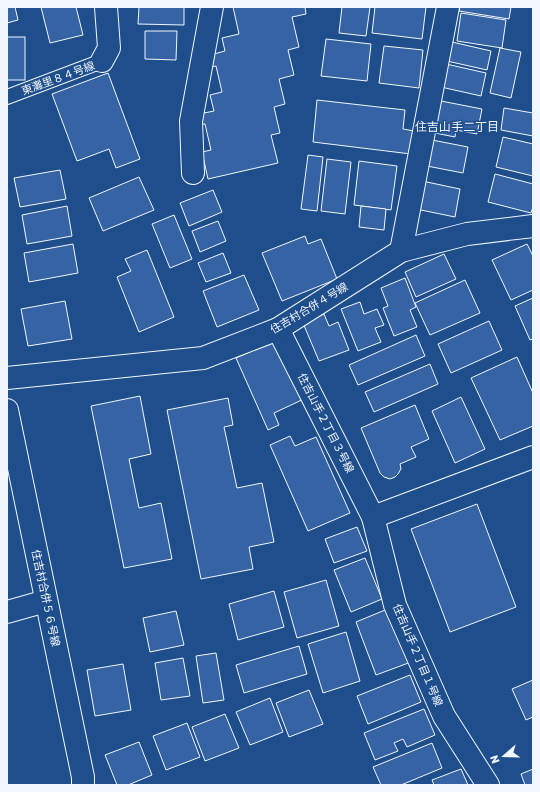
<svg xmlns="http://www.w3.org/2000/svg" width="540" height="792" font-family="Rubik,'Noto Sans JP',sans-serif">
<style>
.building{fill:#3563a3;stroke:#f2f6ff}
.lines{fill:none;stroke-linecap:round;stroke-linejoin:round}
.lane-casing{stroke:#f2f6ff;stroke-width:16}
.street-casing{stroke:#f2f6ff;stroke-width:24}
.lane{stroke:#1f4e8c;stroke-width:14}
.street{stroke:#1f4e8c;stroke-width:22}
.labels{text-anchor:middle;stroke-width:3;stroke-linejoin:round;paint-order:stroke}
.street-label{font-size:11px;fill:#f2f6ff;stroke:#1f4e8c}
.neighbourhood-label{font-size:12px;fill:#f2f6ff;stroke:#1f4e8c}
</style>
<rect width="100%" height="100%" fill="#1f4e8c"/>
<!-- building -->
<g class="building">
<polygon points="7,7 15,7 18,20 7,23"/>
<polygon points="41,7 76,7 83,35 50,43"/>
<polygon points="139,7 184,7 184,25 138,24"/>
<polygon points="233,7 305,7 306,14 292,17 299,47 288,50 294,75 279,79 285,104 274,107 280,133 271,135 278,163 208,179 202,152 211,150 205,124 202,124 199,114 214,111 210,95 222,92 216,66 212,67 210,55 225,51 222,38 239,34"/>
<polygon points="342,7 370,7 366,36 339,33"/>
<polygon points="375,7 426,7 422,39 372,33"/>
<polygon points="460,7 511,7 509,19 459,11"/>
<polygon points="461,13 506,20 502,48 457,41"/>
<polygon points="145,31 177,31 176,60 145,59"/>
<rect x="7" y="37" width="18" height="43"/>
<polygon points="326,39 371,44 367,81 321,76"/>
<polygon points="452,42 491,51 487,70 447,61"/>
<polygon points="384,46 423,50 419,88 379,83"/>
<polygon points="500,48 521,52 511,98 490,93"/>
<polygon points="446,64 486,73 481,96 441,87"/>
<polygon points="108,73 140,159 116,168 109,149 77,161 52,94"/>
<polygon points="317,100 405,110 403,129 414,131 411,154 313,142"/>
<polygon points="441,101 482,109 477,134 456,130 455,137 435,133"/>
<polygon points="504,108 533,113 533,136 501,130"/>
<polygon points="503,137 533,144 533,176 496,167"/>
<polygon points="432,140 468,147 463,173 427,166"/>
<polygon points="308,155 323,157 317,211 301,209"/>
<polygon points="327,159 351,162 345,214 321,211"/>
<polygon points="359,161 397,166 391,210 354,205"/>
<polygon points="60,170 66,199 20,207 14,178"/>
<polygon points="495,174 533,184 533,207 531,213 488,202"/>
<polygon points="139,177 154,210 103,231 89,198"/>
<polygon points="422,181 460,189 455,217 416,209"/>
<polygon points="213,190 222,212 189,226 180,203"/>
<polygon points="67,206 72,236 27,244 22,215"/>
<polygon points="361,206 386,209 384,230 359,227"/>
<polygon points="174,215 192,259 170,268 152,224"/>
<polygon points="218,221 226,241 200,252 192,231"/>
<polygon points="305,236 308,244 321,239 337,279 282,301 262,253"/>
<polygon points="73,244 78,273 29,282 24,253"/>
<polygon points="527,244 533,256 533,290 511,300 492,260"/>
<polygon points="147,250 174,317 139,332 117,277 131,271 125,259"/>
<polygon points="223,253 231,273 206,282 198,263"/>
<polygon points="444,254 456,279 416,297 405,272"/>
<polygon points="244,275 259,310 217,327 203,291"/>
<polygon points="405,278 416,307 410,310 417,327 394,336 383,308 388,306 381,288"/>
<polygon points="465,280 480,313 430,335 415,303"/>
<polygon points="533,298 533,339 530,340 515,306"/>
<polygon points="65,301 72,339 28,346 21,309"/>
<polygon points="360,302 364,314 377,309 384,325 375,328 381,342 358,351 341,309"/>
<polygon points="324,314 329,326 338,322 349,350 319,361 303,323"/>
<polygon points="489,321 502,350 451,373 438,344"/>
<polygon points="416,335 425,356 358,385 349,365"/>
<polygon points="280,339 306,398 274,413 279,425 268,430 236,358"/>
<polygon points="517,357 533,393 533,426 500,440 471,378"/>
<polygon points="430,364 438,384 374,412 365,392"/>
<polygon points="140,396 151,454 129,459 139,508 161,503 172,559 124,568 91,406"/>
<polygon points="461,397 485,449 455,463 432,411"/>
<polygon points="228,398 233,425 224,427 237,488 262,483 274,542 249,547 253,569 201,579 167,410"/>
<polygon points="415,405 429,439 411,447 416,457 400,464 401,469 398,474 395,477 390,479 384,477 380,473 361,428"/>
<polygon points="290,436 295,446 316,437 350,513 308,531 270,445"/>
<polygon points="477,504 516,607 450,632 411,529"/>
<polygon points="357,527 367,551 334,563 325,539"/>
<polygon points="365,558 382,599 351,612 334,570"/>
<polygon points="326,580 339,626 297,638 284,592"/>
<polygon points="274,591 284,627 238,640 229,604"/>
<polygon points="390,608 411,662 376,675 356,622"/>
<polygon points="176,611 184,645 150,652 143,618"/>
<polygon points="346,632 360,681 323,693 308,644"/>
<polygon points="299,646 307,674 244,693 236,665"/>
<polygon points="216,653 224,700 203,703 196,656"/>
<polygon points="183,658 190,696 161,700 155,663"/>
<polygon points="123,664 131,710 95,716 87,670"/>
<polygon points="410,675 421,702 368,724 357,696"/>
<polygon points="533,680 533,717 526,720 512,689"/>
<polygon points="309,690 323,724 289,737 276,703"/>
<polygon points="270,698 283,732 250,745 236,712"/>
<polygon points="424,709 435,735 407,747 403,739 394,743 398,751 375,760 364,733"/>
<polygon points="225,714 239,748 205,761 192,727"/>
<polygon points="187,723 200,757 166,770 153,736"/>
<polygon points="139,742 152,775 128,785 117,785 105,755"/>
<polygon points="432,743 442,768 401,785 381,785 373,767"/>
<polygon points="461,769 468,785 434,785 432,780"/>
<polygon points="533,769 533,785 525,785 521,774"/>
</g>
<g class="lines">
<!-- lane casing -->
<g class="lane-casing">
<polyline id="lane" points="7,97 102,61"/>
</g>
<!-- street casing -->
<g class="street-casing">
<g id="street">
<polyline points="102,61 109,48 106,7"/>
<polyline points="193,173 191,121 212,7"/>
<polyline points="401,251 448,7"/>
<polyline points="278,329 373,517"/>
<polyline points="7,378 203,358 278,329 401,251 467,234 533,226"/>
<polyline points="7,410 83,777 83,785"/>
<polyline points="7,612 46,601"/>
<polyline points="488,785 444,716 395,605 373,517 533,457"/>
</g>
</g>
<!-- lane -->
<use href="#lane" class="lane"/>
<!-- street -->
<use href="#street" class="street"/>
</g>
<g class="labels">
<!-- street labels -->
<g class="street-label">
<text transform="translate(58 78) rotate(-20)" y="4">東灘里８４号線</text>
<text transform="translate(309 308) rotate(-31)" y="4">住吉村合併４号線</text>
<text transform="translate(326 423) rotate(63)" y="4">住吉山手２丁目３号線</text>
<text transform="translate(46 598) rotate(78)" y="4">住吉村合併５６号線</text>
<text transform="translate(418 655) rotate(67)" y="4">住吉山手２丁目１号線</text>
</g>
<!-- neighbourhood labels -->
<g class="neighbourhood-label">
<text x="457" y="131">住吉山手二丁目</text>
</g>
</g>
<!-- border -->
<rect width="540" height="792" fill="none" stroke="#f2f6ff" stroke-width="16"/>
<!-- north arrow -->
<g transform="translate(504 756) rotate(250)" stroke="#1f4e8c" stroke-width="3" paint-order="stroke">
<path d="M0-3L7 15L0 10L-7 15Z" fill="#f2f6ff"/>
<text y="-6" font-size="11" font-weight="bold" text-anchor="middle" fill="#f2f6ff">N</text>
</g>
</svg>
